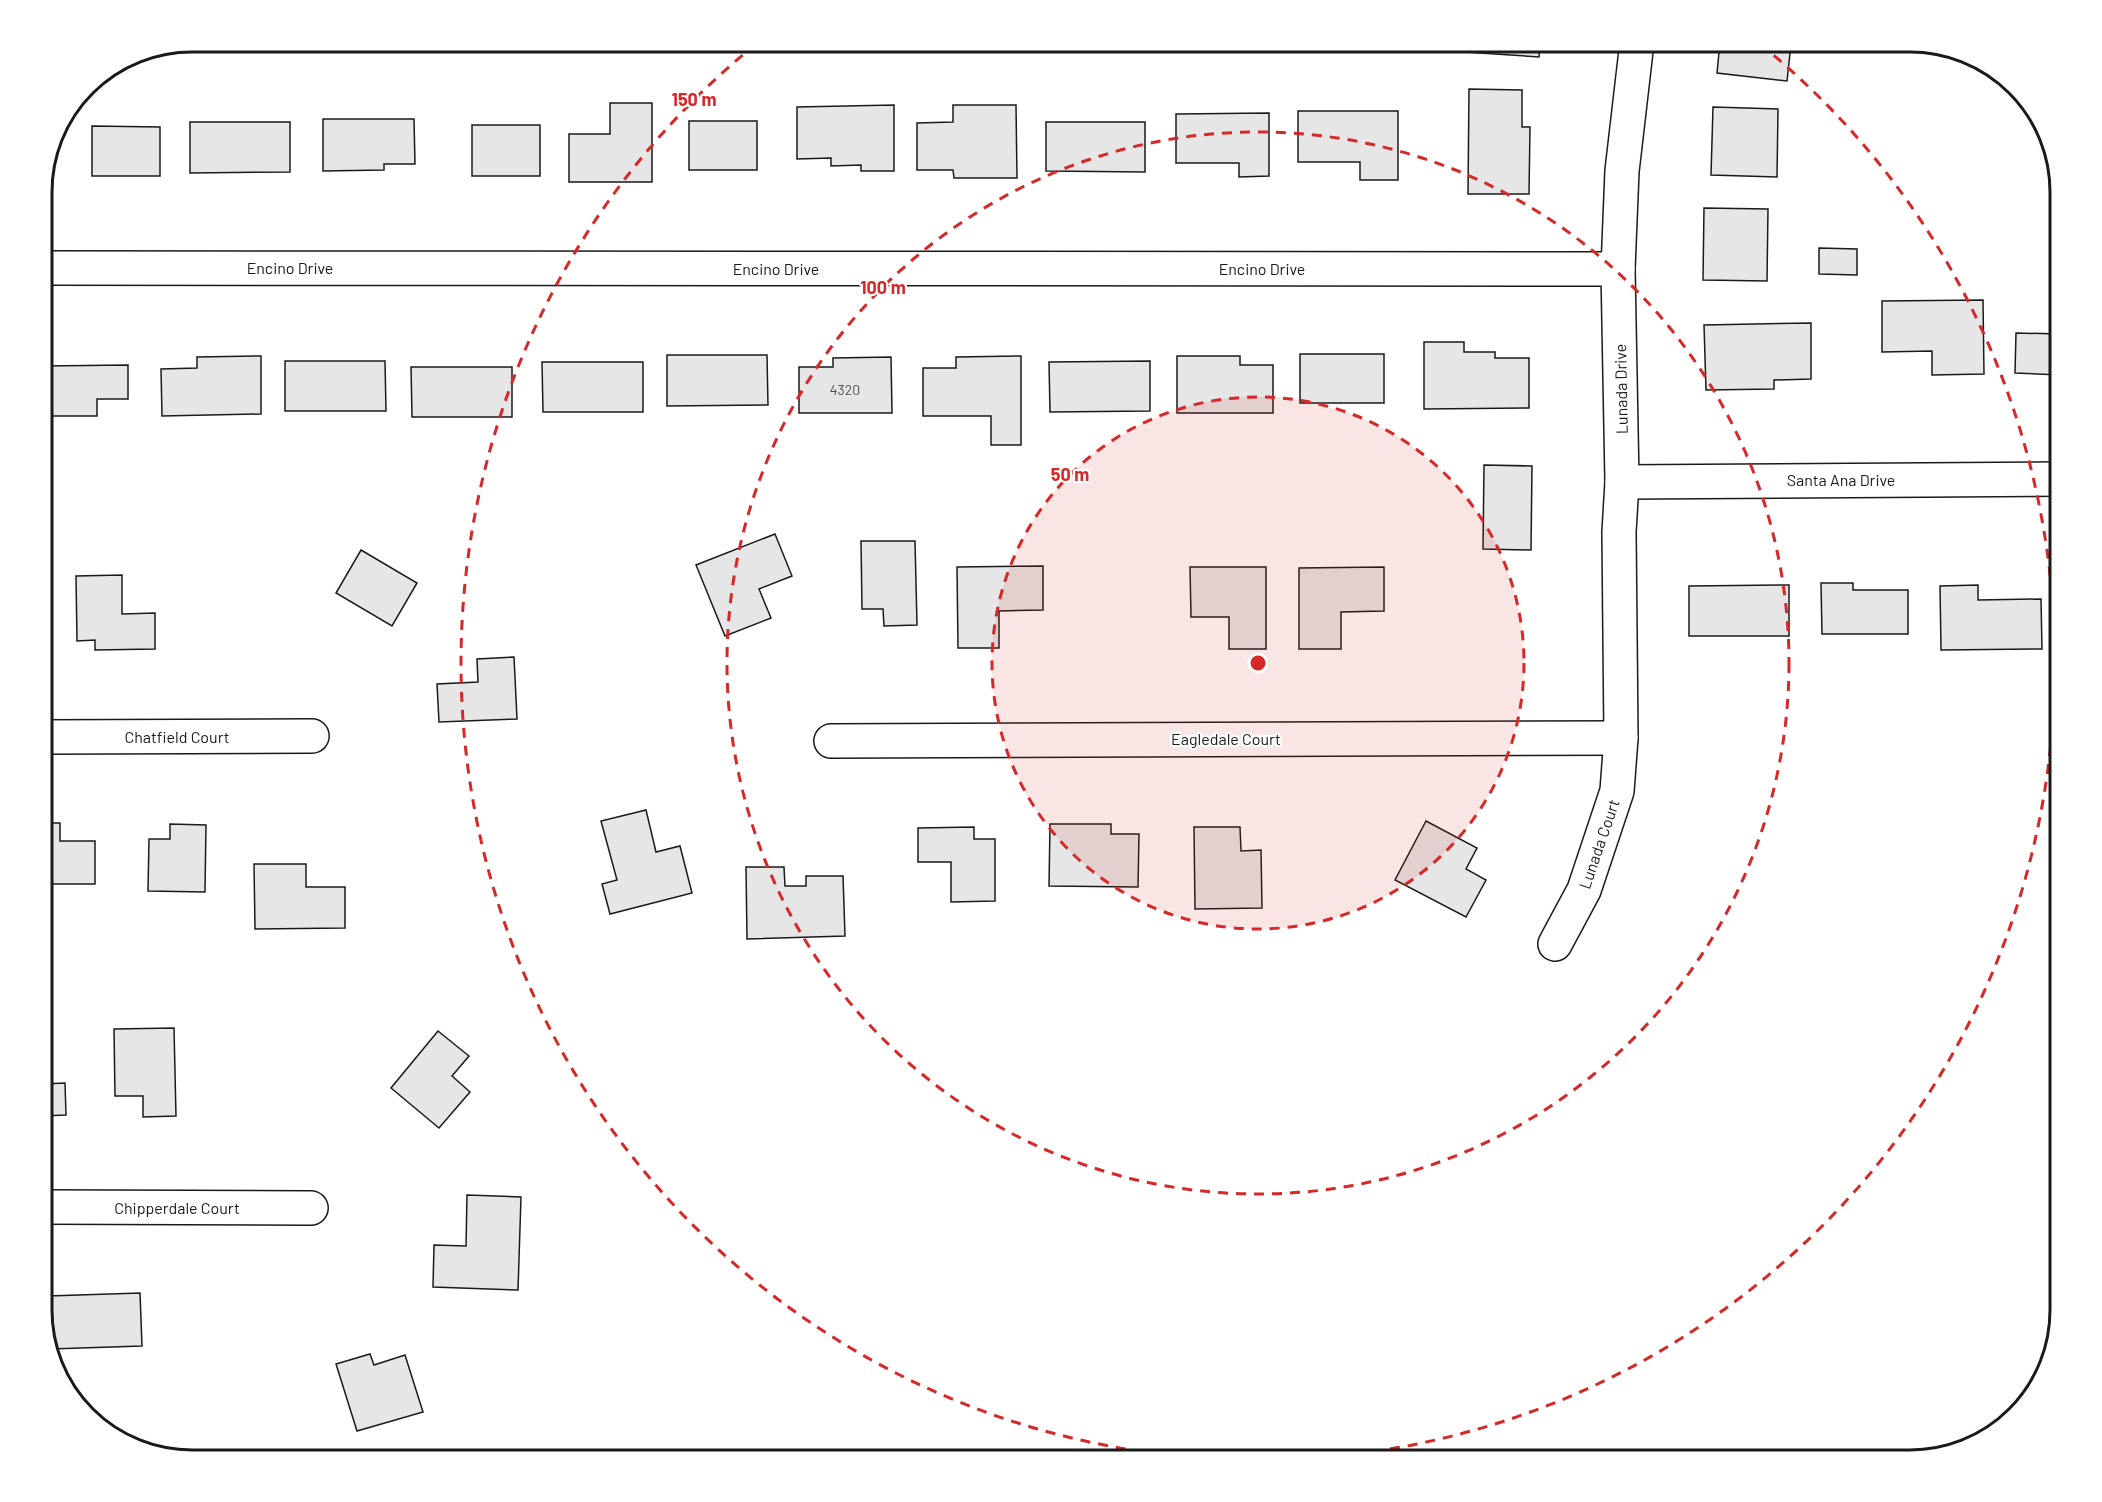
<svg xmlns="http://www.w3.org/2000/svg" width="2102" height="1502" font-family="Barlow,sans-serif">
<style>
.building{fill:#e6e6e6;stroke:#1a1a1a;stroke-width:1.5}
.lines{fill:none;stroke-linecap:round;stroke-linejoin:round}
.minor-casing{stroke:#1a1a1a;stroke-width:36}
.minor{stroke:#fff;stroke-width:33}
.ring{fill:none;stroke:#d62828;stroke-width:3;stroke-dasharray:10 8}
.labels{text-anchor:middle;stroke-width:4.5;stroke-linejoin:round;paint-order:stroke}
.number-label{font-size:14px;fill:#4d4d4d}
.street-label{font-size:16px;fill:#1a1a1a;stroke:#fff}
.rim{fill:none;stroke:#1a1a1a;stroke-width:3}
.centre{fill:#d62828;stroke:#fff;stroke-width:3}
.ring-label{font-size:18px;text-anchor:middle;font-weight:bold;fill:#d62828;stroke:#fff;stroke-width:4.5;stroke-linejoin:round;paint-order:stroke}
</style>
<rect width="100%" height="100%" fill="#fff"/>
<!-- building -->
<g class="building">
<polygon points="1466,42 1540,42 1539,57 1465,52"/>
<polygon points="1720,42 1791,44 1787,81 1717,73"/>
<polygon points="1469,89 1522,90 1522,127 1530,127 1529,194 1468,194"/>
<polygon points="610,103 652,103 652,182 569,182 569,134 610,134"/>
<polygon points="894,105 894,171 861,171 861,165 831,166 831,158 797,159 797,107"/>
<polygon points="953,105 1016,105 1017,178 954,178 953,170 917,170 917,123 953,122"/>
<polygon points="1713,107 1778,109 1777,177 1711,175"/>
<polygon points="1298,111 1398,111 1398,180 1360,180 1360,162 1298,162"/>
<polygon points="1269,113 1269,176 1239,177 1239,163 1176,163 1176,114"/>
<polygon points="323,119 414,119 415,164 384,164 384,170 323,171"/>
<rect x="689" y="121" width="68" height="49"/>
<polygon points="190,122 290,122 290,172 190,173"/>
<polygon points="1046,122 1145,122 1145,172 1046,171"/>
<rect x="472" y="125" width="68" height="51"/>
<polygon points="92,126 160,127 160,176 92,176"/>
<polygon points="1704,208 1768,209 1767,281 1703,280"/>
<polygon points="1819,248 1857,249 1857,275 1819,274"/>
<polygon points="1983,300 1984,374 1932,375 1932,351 1882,352 1882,301"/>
<polygon points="1811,323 1811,379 1774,380 1774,389 1706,390 1704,325"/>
<polygon points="2016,333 2060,334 2060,375 2015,373"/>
<polygon points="1424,342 1464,342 1464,352 1495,352 1495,358 1529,358 1529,408 1424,409"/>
<rect x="1300" y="354" width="84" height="49"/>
<polygon points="667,355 767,355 768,405 667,406"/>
<polygon points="261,356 261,414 162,416 161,369 197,368 197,357"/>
<polygon points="1021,356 1021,445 991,445 991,416 923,416 923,368 956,368 956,357"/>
<polygon points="1177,356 1240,356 1240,365 1273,365 1273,413 1177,413"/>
<polygon points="891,357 892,413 799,413 799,367 833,367 833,358"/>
<polygon points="285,361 385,361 386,411 285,411"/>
<polygon points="1150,361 1150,411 1050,412 1049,362"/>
<polygon points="542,362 643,362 643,412 543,412"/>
<polygon points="128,365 128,399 97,399 97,416 42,416 42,366"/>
<polygon points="411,367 512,367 512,417 412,417"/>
<polygon points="1484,465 1532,466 1531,550 1483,549"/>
<polygon points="775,534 792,576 759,589 771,618 725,636 696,565"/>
<polygon points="861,541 915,541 917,625 884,626 883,609 862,609"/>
<polygon points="361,550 417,583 392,626 336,593"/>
<polygon points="1043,566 1043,610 999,611 999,648 958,648 957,567"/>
<polygon points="1190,567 1266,567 1266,649 1229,649 1229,617 1191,617"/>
<polygon points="1384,567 1384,611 1341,612 1341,649 1299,649 1299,568"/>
<polygon points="122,575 122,614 155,613 155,649 95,650 95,640 77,641 76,576"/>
<polygon points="1821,583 1853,583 1853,590 1908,590 1908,634 1822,634"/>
<polygon points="1789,585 1789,636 1689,636 1689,586"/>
<polygon points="1978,585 1978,600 2041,599 2042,649 1941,650 1940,586"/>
<polygon points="514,657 517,719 439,722 437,684 478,682 477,659"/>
<polygon points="646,810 656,852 680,846 692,893 610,914 602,884 617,880 601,821"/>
<polygon points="1426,821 1477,848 1466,869 1486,880 1466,917 1395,880"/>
<polygon points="42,823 60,823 60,841 95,841 95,884 42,884"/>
<polygon points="170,824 206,825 205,892 148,891 149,839 170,839"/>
<polygon points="1050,824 1111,824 1111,834 1139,834 1138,887 1049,886"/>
<polygon points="974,827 974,839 995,839 995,901 951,902 951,862 918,862 918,828"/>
<polygon points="1194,827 1240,827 1241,851 1261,850 1262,908 1195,909"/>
<polygon points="254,864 306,864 306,887 345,887 345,928 255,929"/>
<polygon points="746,867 784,867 785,886 806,886 806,876 843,876 845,936 747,939"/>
<polygon points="174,1028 176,1116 143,1117 143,1096 115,1096 114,1029"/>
<polygon points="438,1031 469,1056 452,1076 470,1092 439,1128 391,1088"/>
<polygon points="65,1083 66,1115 42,1116 42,1084"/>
<polygon points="467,1195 521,1197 518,1290 433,1287 434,1245 466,1246"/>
<polygon points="140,1293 142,1346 50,1349 48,1296"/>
<polygon points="370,1354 374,1365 405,1355 423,1412 357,1431 336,1364"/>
</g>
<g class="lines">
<!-- minor casing -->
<g class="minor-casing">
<g id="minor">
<polyline points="42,268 1618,269"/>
<polyline points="1622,482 2060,479"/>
<polyline points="42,737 312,736"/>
<polyline points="831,741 1621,738"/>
<polyline points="1555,944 1584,890 1617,791 1621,738 1619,532 1622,482 1618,269 1622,171 1637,42"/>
<polyline points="42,1207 311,1208"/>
</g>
</g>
<!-- minor -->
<use href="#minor" class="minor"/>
</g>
<!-- distance rings -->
<circle cx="1258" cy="663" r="266" fill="#d62828" fill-opacity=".12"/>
<g class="ring">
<circle cx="1258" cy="663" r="266"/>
<circle cx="1258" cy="663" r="531"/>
<path d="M1251 1460A797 797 0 0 1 756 44M1760 44A797 797 0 0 1 1265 1460"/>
</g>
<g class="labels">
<!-- number labels -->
<g class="number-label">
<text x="845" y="395">4320</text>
</g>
<!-- street labels -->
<g class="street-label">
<text x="290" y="274">Encino Drive</text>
<text x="776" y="275">Encino Drive</text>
<text x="1262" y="275">Encino Drive</text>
<text transform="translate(1621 389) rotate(-91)" y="6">Lunada Drive</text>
<text x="1841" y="486">Santa Ana Drive</text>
<text x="177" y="743">Chatfield Court</text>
<text x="1226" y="745">Eagledale Court</text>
<text transform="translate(1599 844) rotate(-71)" y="6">Lunada Court</text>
<text x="177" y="1214">Chipperdale Court</text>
</g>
</g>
<!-- crop -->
<path d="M0 0H2102V1502H0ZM192 52H1910A140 140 0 0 1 2050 192V1310A140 140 0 0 1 1910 1450H192A140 140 0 0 1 52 1310V192A140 140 0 0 1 192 52Z" fill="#fff" fill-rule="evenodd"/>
<path class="rim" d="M192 52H1910A140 140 0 0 1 2050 192V1310A140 140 0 0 1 1910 1450H192A140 140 0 0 1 52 1310V192A140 140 0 0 1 192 52Z"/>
<circle cx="1258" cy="663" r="9" class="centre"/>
<g class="ring-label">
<text x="694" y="106">150 m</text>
<text x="883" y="294">100 m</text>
<text x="1070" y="481">50 m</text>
</g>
</svg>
